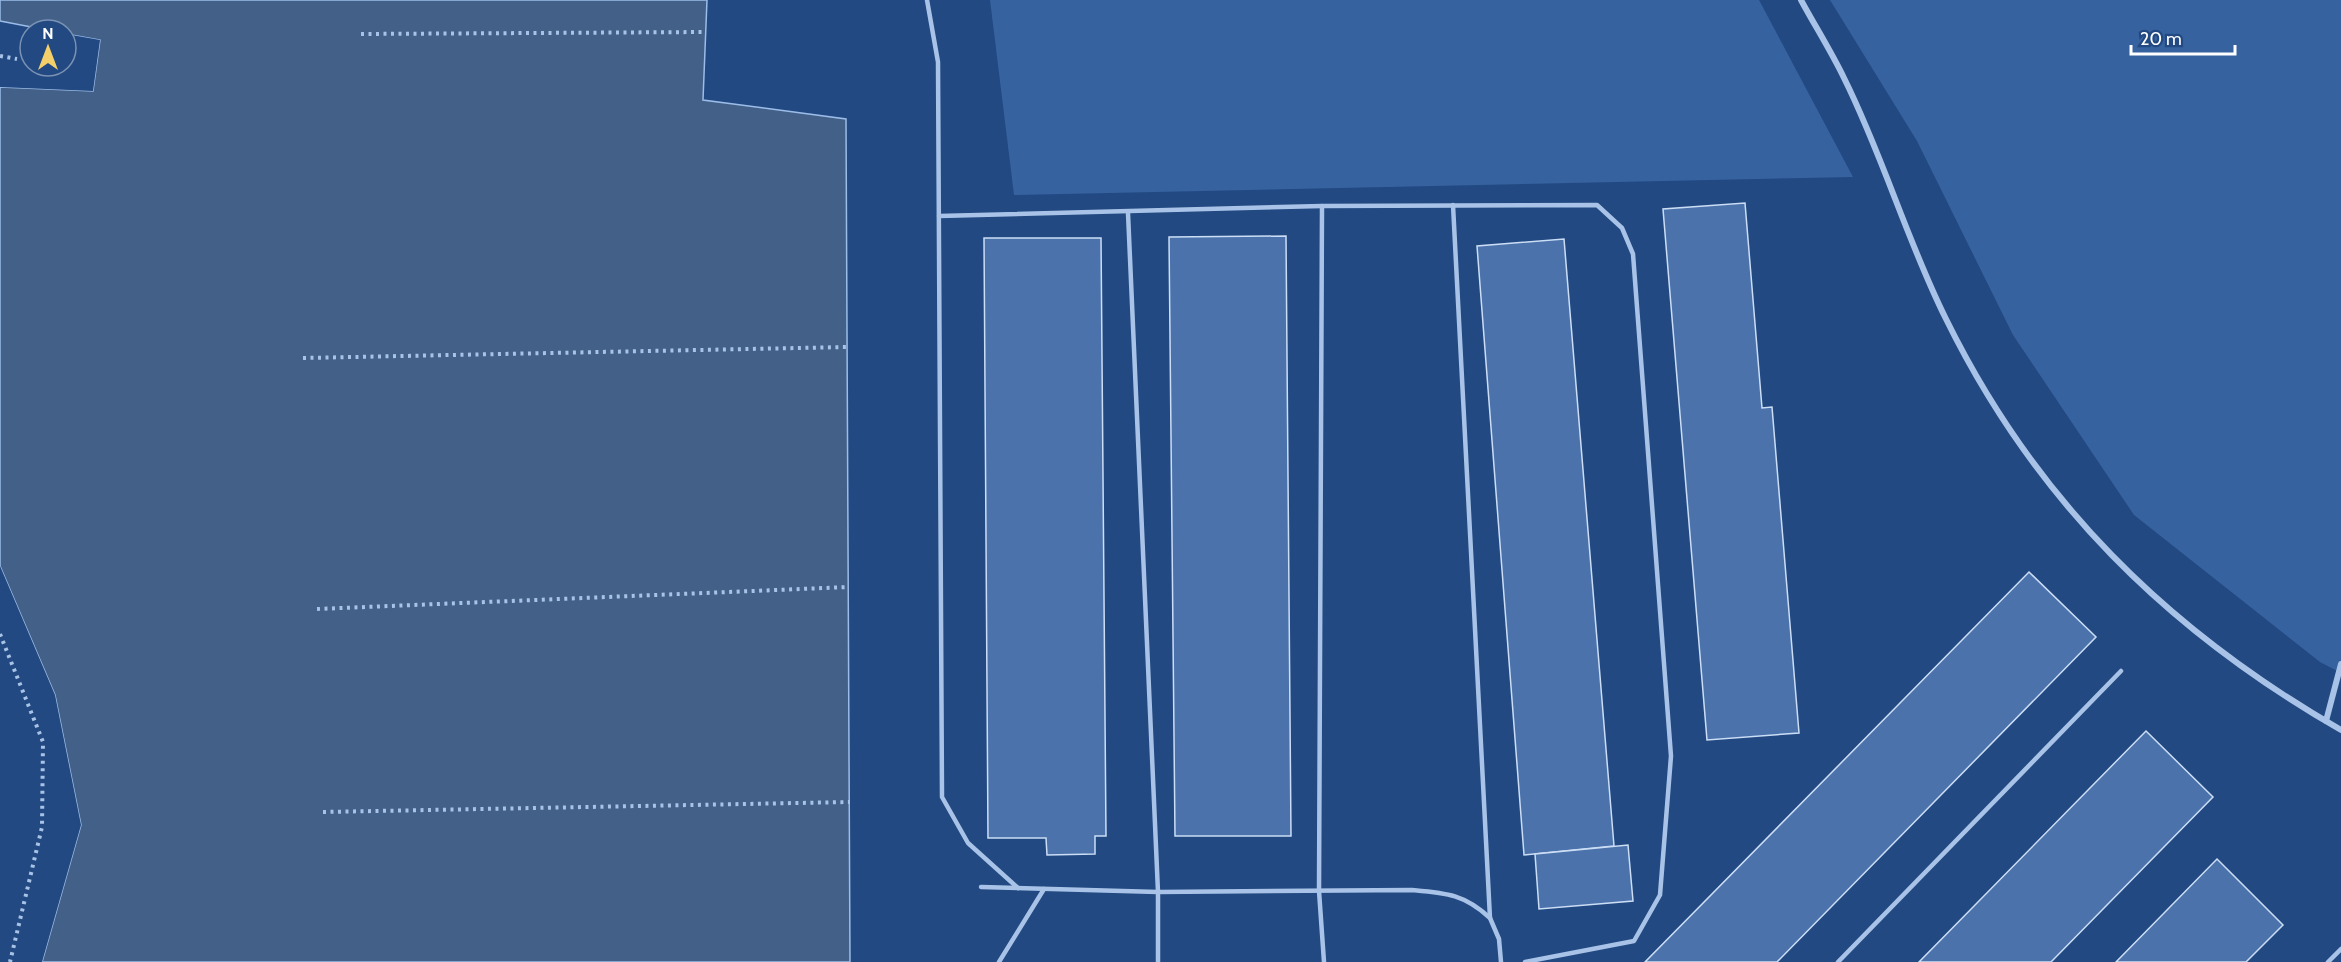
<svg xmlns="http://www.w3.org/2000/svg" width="2341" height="962" font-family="Cabin,sans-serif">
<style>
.green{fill:#36629f}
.water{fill:#436088;stroke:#9cbde9;stroke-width:1.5}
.pier{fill:#224981}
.building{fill:#4b72aa;stroke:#ccdef6;stroke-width:1.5}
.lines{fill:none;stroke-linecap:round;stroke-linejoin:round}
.path{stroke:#a8c3e7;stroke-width:4;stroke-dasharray:3 4.5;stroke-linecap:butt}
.lane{stroke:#a8c3e7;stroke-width:4.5}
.street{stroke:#a8c3e7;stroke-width:6}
</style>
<rect width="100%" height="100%" fill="#224981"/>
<!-- green -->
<g class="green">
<polygon points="990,0 1759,0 1853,177 1014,195"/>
<polygon points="1830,0 2341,0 2341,673 2320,662 2134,515 2013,335 1917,141"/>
</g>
<!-- water -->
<polygon class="water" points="0,0 707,0 703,100 846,119 850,962 42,962 81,825 55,695 0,566 0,87 93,91 100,40 66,34 66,30 47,30 0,21"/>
<!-- pier -->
<g class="pier">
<polygon points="66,34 100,40 93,91 0,87 0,84 91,88 97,42 66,37"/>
<polygon points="0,566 55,695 81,825 42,962 39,962 78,825 52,696 8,595 0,574"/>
</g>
<!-- building -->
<g class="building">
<polygon points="1745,203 1762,408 1772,407 1799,733 1707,740 1663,209"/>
<polygon points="1286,236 1291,836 1175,836 1169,237"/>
<polygon points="984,238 1101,238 1106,836 1095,836 1095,854 1047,855 1046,838 988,838"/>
<polygon points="1564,239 1614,846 1524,855 1477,246"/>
<polygon points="2029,572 2096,637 1777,962 1645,962"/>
<polygon points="2146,731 2213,797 2051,962 1919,962"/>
<polygon points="1628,845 1633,901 1539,909 1535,854"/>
<polygon points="2217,859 2283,925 2246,962 2116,962"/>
</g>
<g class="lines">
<!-- path -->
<g class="path">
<polyline points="361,34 706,32"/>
<polyline points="0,56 17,59"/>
<polyline points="303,358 847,347"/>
<polyline points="317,609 849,587"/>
<polyline points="0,634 43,742 42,827 10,962"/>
<polyline points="323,812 850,802"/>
</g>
<!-- lane -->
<g class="lane">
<polyline points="927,0 938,62 942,797 968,843 1018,888"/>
<polyline points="1453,205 1490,918 1499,939 1501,962"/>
<polyline points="1322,206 1319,891 1324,962"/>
<polyline points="1128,213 1158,892 1158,962"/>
<polyline points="939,216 1322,206 1597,205 1622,228 1633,254 1671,756 1660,895 1634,941 1525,962"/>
<path d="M 981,887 L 1158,892 L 1412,890 C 1446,893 1464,894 1490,918"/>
<polyline points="999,962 1044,889"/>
<polyline points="1838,962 2121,671"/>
<polyline points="2328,962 2341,949"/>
</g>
<!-- street -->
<g class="street">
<path d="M 1801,0 C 1815,26 1831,51 1844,78 C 1883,156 1907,241 1946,319 C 2035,500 2167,630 2341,730"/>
<polyline points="2326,721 2341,664"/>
</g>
</g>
<!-- north arrow -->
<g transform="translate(48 48)"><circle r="28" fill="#224981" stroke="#7a92b3" stroke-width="1.5"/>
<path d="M0-4.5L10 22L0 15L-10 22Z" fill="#f4cf6a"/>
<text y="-9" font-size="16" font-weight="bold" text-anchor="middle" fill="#ffffff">N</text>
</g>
<!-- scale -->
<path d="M2131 45v9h104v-9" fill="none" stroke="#ffffff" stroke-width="3"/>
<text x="2140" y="45" font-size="18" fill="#ffffff" stroke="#224981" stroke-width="4.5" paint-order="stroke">20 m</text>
</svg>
